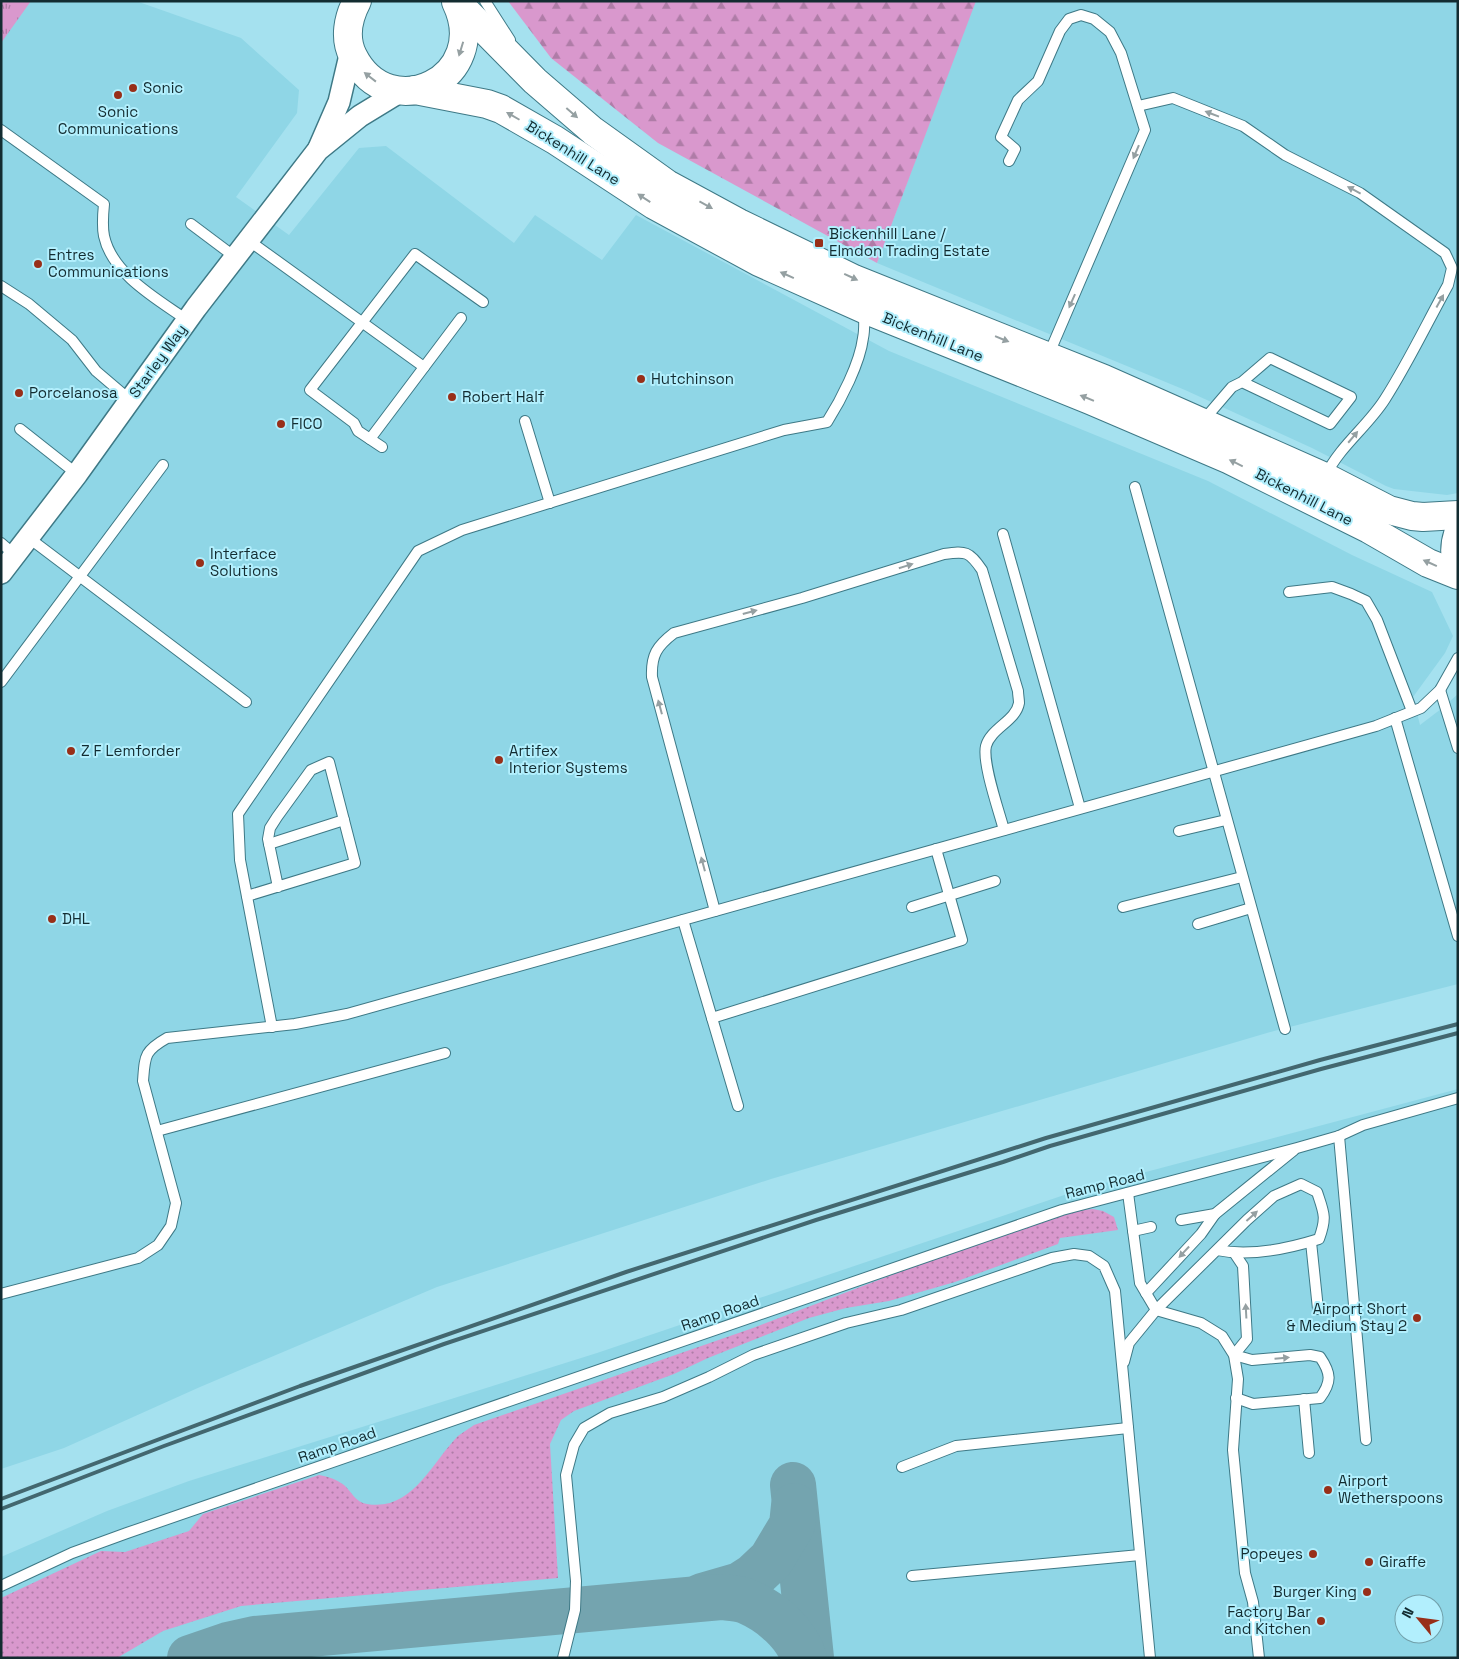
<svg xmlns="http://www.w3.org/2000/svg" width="1459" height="1659" font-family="'Space Grotesk',sans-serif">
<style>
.built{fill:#8fd6e6;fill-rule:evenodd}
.grass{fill:url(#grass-dots)}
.forest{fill:url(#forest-firs)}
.park{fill:url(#park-tufts)}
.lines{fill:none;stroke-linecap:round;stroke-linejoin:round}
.taxiway{stroke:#74a4af;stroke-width:46}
.lane-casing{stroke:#3e7986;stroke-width:12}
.street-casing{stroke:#3e7986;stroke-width:24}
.secondary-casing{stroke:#3e7986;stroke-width:30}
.lane{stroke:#fff;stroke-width:10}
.street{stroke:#fff;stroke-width:21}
.secondary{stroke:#fff;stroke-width:28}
.rail{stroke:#43676f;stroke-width:4}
.oneway{fill:#95a0a2}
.poi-dot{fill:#982f19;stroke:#b2effd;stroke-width:2}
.labels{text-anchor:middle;stroke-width:4;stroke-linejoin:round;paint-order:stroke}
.poi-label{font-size:15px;fill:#132c31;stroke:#b2effd;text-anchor:start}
.street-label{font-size:15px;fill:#132c31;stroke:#b2effd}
</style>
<defs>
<pattern id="grass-dots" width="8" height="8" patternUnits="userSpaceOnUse" patternTransform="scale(1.25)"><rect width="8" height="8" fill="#d998cd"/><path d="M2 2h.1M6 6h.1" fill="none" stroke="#af7ca7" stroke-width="1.8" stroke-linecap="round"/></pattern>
<pattern id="forest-firs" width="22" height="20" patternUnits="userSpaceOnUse" patternTransform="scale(1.25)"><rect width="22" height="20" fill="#d998cd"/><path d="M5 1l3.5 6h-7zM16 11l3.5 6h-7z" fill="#af7ca7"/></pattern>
<pattern id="park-tufts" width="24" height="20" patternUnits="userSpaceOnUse" patternTransform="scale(1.25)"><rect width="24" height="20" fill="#d998cd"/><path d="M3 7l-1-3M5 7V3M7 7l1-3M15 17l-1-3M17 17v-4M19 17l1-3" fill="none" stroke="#af7ca7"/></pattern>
</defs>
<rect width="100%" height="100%" fill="#a5e1ef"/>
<!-- built -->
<g class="built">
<polygon points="30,1 136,1 241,38 299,90 297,113 236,197 289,235 359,148 386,146 514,243 535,215 602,260 636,215 889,351 1208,481 1352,555 1432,592 1453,636 1445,653 1413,697 1420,725 1441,709 1458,694 1458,984 1274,1031 771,1179 437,1287 200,1387 64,1448 1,1469 1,40"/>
<polygon points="975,1 1458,1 1458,493 1447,495 1394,489 1386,486 1312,448 1185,390 877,263"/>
<path d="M 1458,1089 L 1458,1658 L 1,1658 L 1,1557 L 107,1511 L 189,1481 L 378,1422 L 597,1353 L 1082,1189 ZM 1404,1604 L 1434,1604 L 1434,1634 L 1404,1634 Z"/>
</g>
<!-- grass -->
<path class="grass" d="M 1093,1209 L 1103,1211 L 1114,1217 L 1118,1230 L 1060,1238 L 1058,1244 L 955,1282 L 889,1301 L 846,1308 L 809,1318 L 708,1358 L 674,1374 L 574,1411 L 561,1420 L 550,1444 L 558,1578 L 241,1606 L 163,1631 L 117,1658 L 1,1658 L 1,1598 L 101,1551 L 125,1552 L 189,1531 L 203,1514 L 319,1475 C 329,1477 336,1479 344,1485 C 352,1492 355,1502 367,1504 C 412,1512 432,1462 458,1436 C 463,1432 469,1429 474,1425 L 753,1328 L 978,1242 L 1073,1211 Z"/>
<!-- forest -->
<polygon class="forest" points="508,1 976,1 877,263 658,143 551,58"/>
<!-- park -->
<polygon class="park" points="1,1 31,1 1,43"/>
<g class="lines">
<!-- taxiway -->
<g class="taxiway">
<polyline points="793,1485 811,1658"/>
<polyline points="702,1596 740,1585 754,1576 771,1560 792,1525 794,1506"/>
<path d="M 190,1658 L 228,1645 L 255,1639 L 721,1597 C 730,1598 740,1598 748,1602 C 771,1612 796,1633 804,1658"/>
</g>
<!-- lane casing -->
<g class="lane-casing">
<g id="lane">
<polyline points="485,1 510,40"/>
<path d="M 1138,106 L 1173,98 L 1243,126 L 1285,155 L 1360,193 L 1445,253 L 1452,268 L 1448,285 C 1427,323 1408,363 1385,399 C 1368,426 1340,446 1326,475"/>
<path d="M 1,130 L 104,204 C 103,214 102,226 104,236 C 112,274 157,299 187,320"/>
<polyline points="1009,161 1015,149 1001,137 1018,100 1038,81 1060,31 1069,19 1081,15 1094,19 1110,32 1121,53 1145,130 1048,356"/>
<polyline points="191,224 235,257"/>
<polyline points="248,240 424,367"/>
<polyline points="1,286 29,304 72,340 96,371 130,400"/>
<polyline points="525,421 550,503"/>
<polyline points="1202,422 1232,387 1242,382 1330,424 1351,397 1270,358 1242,382"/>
<polyline points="20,429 77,474"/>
<polyline points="370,439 461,318"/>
<polyline points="382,447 358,431 354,423 310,390 415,254 483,302"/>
<polyline points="1135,487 1285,1029"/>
<polyline points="1003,534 1080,808"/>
<polyline points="29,538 246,702"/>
<polyline points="1,543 15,555"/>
<polyline points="1289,592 1332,587 1351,594 1366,601 1377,620 1412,711"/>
<polyline points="1,682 163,465"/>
<polyline points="1440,690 1458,748"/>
<polyline points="1395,718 1458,936"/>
<polyline points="1179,831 1226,820"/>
<polyline points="269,844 344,820"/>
<polyline points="247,896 355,863 329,762 311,770 277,817 270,828 268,839 278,887"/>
<polyline points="912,907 995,881"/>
<polyline points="1123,907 1242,877"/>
<path d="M 715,911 L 652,677 C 651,655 657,646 674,633 L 802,598 L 944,554 C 966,551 969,551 982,570 L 1018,691 C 1018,695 1019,699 1019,703 C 1016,721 991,728 986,746 C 982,763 999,811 1004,830"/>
<polyline points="683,920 738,1106"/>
<polyline points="1198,924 1251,908"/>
<polyline points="712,1018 962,940 936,849"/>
<path d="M 272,1027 L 240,860 L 238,814 L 418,551 L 462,530 L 784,430 L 827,422 C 841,400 860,363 863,338 C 865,329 864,319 864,310"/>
<polyline points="157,1131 445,1053"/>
<polyline points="1339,1136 1366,1440"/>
<polyline points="1128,1193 1140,1283 1156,1310 1201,1323 1222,1336 1234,1355 1238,1379 1233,1450 1245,1573 1253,1602 1259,1658"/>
<polyline points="1181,1220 1215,1214 1294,1150"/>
<polyline points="1133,1231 1151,1227"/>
<polyline points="1311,1242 1318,1309"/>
<path d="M 1235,1254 L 1243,1266 L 1247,1339 L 1234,1355 L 1252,1360 L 1310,1355 L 1320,1357 C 1331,1373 1332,1382 1320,1398 L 1253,1404 L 1236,1398"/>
<polyline points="1146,1293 1201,1234 1215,1214"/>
<path d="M 1,1294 L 138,1258 L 158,1245 L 171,1226 L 176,1203 L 143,1081 C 145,1056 144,1051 167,1038 L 295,1024 L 347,1014 L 1376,726 L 1421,708 L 1440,690 L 1458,658"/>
<path d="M 1124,1362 L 1129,1343 L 1156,1310 L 1247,1220 L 1274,1196 L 1301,1184 L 1317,1192 C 1324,1213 1327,1217 1319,1239 C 1287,1249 1250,1257 1217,1250"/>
<polyline points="1304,1399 1309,1453"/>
<polyline points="902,1467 956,1446 1128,1428"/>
<polyline points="912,1576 1140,1555"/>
<polyline points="1,1586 72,1553 127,1533 1062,1210 1297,1148 1339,1136 1363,1125 1458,1098"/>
<polyline points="563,1658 575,1610 576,1581 566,1475 574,1445 584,1428 610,1413 663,1397 709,1377 753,1355 846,1323 901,1310 1052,1258 1074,1254 1089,1256 1104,1266 1115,1291 1150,1658"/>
</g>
</g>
<!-- street casing -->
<g class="street-casing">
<g id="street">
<polyline points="319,148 339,102 351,51"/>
<polyline points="1,573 77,474 196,308 318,150 360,116 401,91"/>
</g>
</g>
<!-- secondary casing -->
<g class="secondary-casing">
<g id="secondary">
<path d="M 357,1 C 348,18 344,38 353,56 C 389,128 493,78 456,2"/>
<polyline points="457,2 535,81 593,131 667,184 739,223 854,279 1104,379 1325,477 1389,510 1412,516 1423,517 1458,515"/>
<polyline points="415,90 487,104 501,109 555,140 654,205 759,262 864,309 1090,400 1230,460 1369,529 1428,563 1458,575"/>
<path d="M 1458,534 C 1454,546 1454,555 1458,566"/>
</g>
</g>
<!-- lane -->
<use href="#lane" class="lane"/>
<!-- street -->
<use href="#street" class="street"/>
<!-- secondary -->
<use href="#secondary" class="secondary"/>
<!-- rail -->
<g class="rail">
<polyline points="1,1499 300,1386 626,1272 1046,1138 1320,1060 1458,1024"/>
<polyline points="1,1509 164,1446 444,1344 816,1220 1003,1162 1050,1146 1321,1069 1458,1033"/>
</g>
</g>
<!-- one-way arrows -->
<defs><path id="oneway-solid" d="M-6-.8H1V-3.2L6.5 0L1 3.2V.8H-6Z" transform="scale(1.25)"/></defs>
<g class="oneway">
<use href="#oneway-solid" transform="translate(461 49) rotate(107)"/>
<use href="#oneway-solid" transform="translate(370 77) rotate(-142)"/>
<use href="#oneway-solid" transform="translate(572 113) rotate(41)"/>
<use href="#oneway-solid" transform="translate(1212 114) rotate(-159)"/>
<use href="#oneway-solid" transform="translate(513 116) rotate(-150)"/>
<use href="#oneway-solid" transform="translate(1136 152) rotate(113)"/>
<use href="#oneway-solid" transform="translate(1354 190) rotate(-152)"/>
<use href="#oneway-solid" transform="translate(644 198) rotate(-147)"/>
<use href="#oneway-solid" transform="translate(706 205) rotate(29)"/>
<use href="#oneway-solid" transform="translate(787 275) rotate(-156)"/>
<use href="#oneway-solid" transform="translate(851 277) rotate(25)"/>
<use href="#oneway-solid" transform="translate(1072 301) rotate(114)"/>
<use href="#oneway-solid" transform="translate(1440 301) rotate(-61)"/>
<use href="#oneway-solid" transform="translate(1002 339) rotate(22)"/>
<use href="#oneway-solid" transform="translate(1087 398) rotate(-158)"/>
<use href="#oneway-solid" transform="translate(1353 437) rotate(-50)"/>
<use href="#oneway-solid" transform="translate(1236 463) rotate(-154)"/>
<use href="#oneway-solid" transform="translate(1430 563) rotate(-156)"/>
<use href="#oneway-solid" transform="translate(906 566) rotate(-17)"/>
<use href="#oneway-solid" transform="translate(750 612) rotate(-15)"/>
<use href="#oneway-solid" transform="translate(660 707) rotate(-105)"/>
<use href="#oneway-solid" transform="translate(703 864) rotate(-105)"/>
<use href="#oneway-solid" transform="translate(1252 1216) rotate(-42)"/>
<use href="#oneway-solid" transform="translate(1184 1252) rotate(133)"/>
<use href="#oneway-solid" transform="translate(1246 1311) rotate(-93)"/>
<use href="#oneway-solid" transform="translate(1282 1358) rotate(-5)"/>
</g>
<!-- markers -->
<g class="poi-dot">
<circle cx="133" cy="88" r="5"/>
<circle cx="118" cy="95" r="5"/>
<rect x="814" y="238" width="10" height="10" rx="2.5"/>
<circle cx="38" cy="264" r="5"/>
<circle cx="641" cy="379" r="5"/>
<circle cx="19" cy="393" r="5"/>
<circle cx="452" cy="397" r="5"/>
<circle cx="281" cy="424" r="5"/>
<circle cx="200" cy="563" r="5"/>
<circle cx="71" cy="751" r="5"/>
<circle cx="499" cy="760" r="5"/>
<circle cx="52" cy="919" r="5"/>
<circle cx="1417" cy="1318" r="5"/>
<circle cx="1328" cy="1490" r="5"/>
<circle cx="1313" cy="1554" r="5"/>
<circle cx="1369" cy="1562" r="5"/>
<circle cx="1367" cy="1592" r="5"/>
<circle cx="1321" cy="1621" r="5"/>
</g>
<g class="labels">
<!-- poi labels -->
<g class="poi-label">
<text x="143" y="93">Sonic</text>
<text x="118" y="117" text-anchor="middle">Sonic<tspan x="118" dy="17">Communications</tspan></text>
<text x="829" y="239">Bickenhill Lane /<tspan x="829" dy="17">Elmdon Trading Estate</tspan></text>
<text x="48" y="260">Entres<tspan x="48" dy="17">Communications</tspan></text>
<text x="651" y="384">Hutchinson</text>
<text x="29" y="398">Porcelanosa</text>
<text x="462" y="402">Robert Half</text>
<text x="291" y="429">FICO</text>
<text x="210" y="559">Interface<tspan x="210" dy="17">Solutions</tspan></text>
<text x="81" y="756">Z F Lemforder</text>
<text x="509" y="756">Artifex<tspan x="509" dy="17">Interior Systems</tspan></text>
<text x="62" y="924">DHL</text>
<text x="1407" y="1314" text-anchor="end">Airport Short<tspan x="1407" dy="17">&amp; Medium Stay 2</tspan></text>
<text x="1338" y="1486">Airport<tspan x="1338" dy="17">Wetherspoons</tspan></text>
<text x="1303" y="1559" text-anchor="end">Popeyes</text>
<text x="1379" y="1567">Giraffe</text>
<text x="1357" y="1597" text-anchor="end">Burger King</text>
<text x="1311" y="1617" text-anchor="end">Factory Bar<tspan x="1311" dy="17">and Kitchen</tspan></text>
</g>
<!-- street labels -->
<g class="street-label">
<text transform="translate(573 153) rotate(32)" y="5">Bickenhill Lane</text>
<text transform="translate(933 337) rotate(22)" y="5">Bickenhill Lane</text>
<text transform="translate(158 361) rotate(-54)" y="5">Starley Way</text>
<text transform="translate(1304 497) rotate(27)" y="5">Bickenhill Lane</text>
<text transform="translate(1105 1184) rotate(-14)" y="5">Ramp Road</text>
<text transform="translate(720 1313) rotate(-19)" y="5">Ramp Road</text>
<text transform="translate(337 1445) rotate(-19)" y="5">Ramp Road</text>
</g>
</g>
<!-- border -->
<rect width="1459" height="1659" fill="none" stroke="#132c31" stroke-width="5"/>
<!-- north arrow -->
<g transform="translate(1419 1619) rotate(299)"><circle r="24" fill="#b2effd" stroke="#72a1ab"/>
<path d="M0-4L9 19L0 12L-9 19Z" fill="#982f19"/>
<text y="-8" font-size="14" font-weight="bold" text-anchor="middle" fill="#132c31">N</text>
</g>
</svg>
